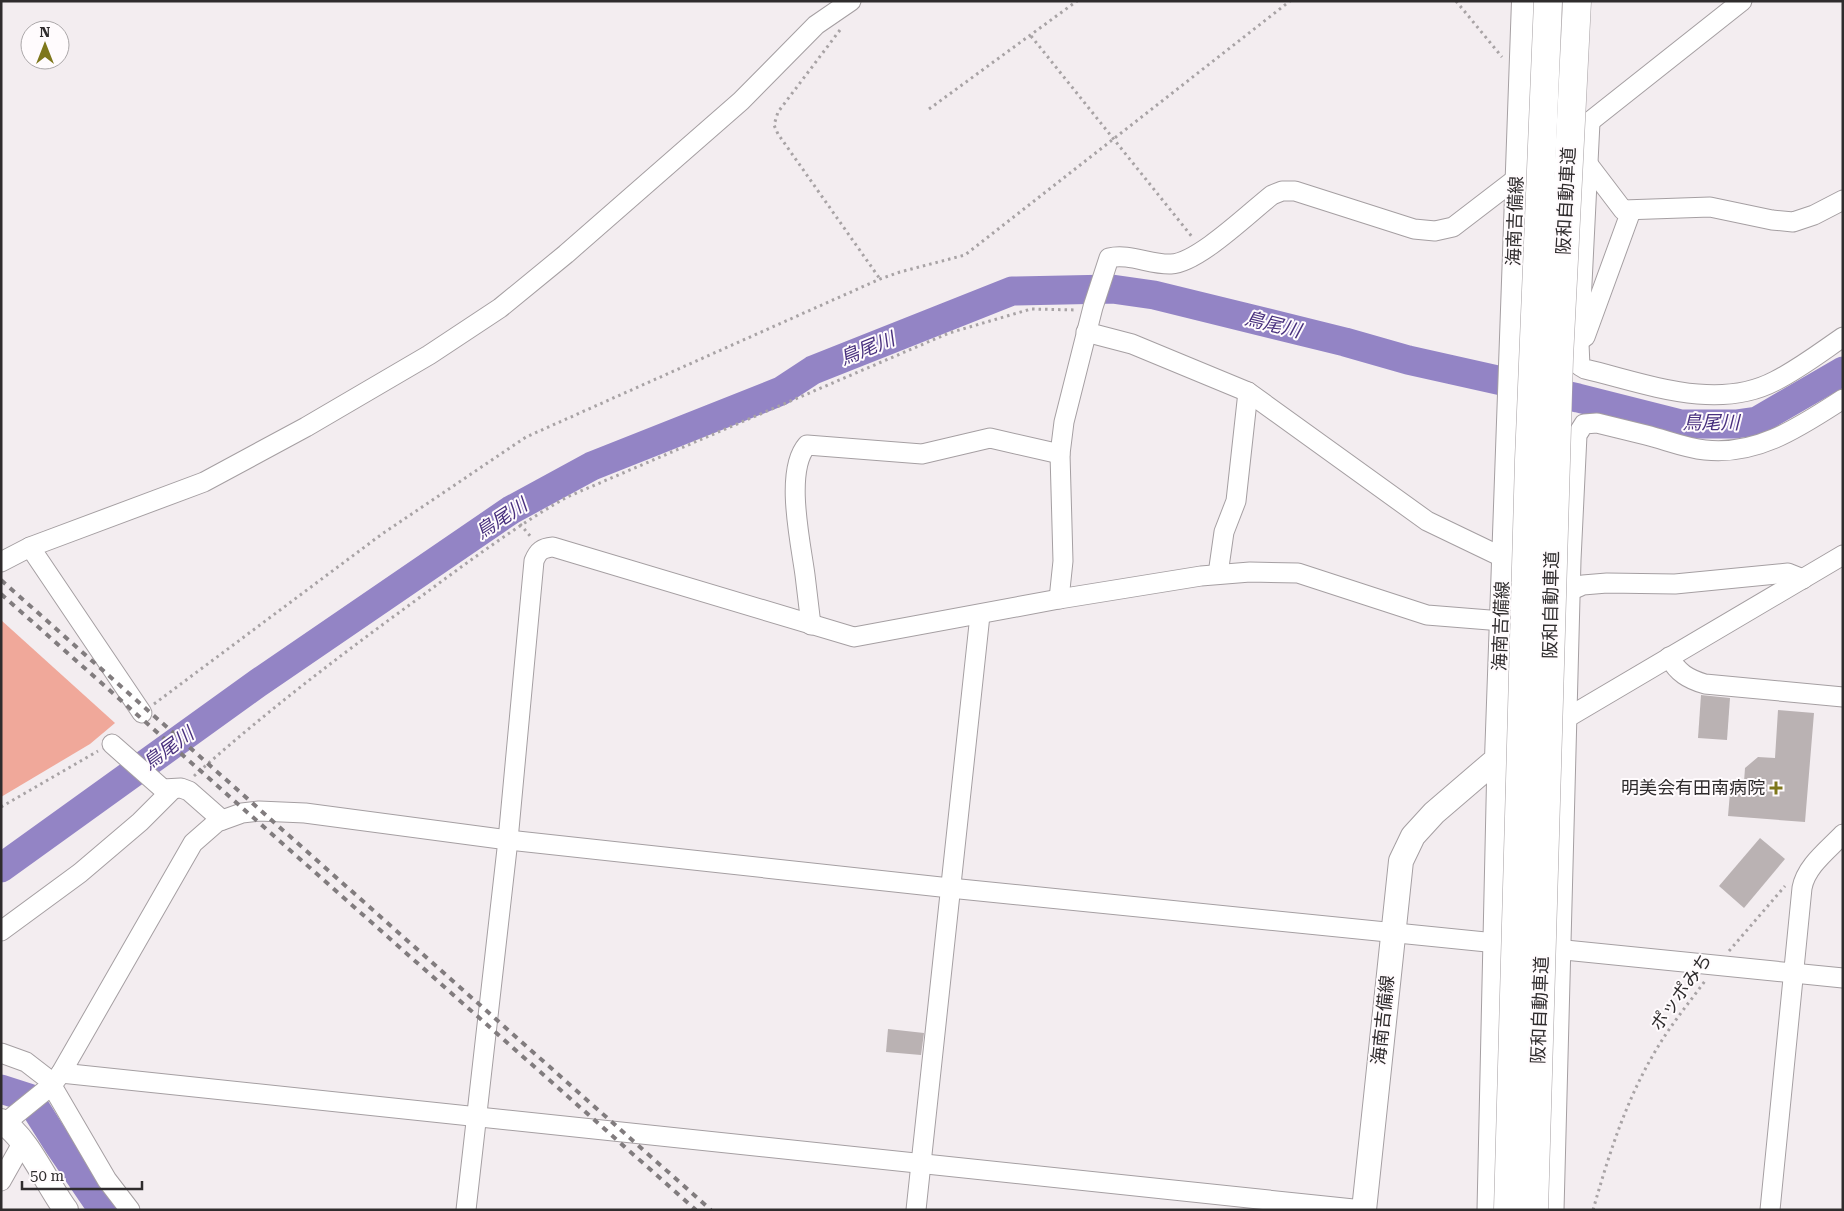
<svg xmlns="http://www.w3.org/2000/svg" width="1844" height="1211" font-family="'Roboto Serif','Noto Sans JP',serif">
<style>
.green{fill:#f0a89a}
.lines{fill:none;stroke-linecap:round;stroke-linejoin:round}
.river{stroke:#9384c5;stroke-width:29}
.building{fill:#bab2b3}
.minor-casing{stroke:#a59fa2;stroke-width:21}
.major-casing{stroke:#a59fa2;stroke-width:26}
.path{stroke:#a8a3a5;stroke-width:3;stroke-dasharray:2.5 4;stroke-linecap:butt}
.minor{stroke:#fff;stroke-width:19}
.major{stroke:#fff;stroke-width:24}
.rail{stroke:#817c7e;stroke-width:4;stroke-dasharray:6 6;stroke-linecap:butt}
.highway-bridge-casing{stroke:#a59fa2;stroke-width:29;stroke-linecap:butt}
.highway-bridge{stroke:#fff;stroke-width:28}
.poi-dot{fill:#7e771b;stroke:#fffbfd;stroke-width:2}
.labels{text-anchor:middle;stroke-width:4;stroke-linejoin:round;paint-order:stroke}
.street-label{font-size:18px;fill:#2f2c2d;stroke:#fffbfd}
.poi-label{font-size:18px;fill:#2f2c2d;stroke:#fffbfd;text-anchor:end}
.water-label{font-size:19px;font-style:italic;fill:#48307e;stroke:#fffbfd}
</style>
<rect width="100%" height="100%" fill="#f3edf0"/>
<!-- green -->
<polygon class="green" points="1,620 115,723 90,744 1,797"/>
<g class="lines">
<!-- river -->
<g class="river">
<polyline points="1,868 258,683 511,510 592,466 781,391 813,370 1012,291 1112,289 1154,295 1345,342 1408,360 1578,398 1681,424 1736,424 1757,421 1843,371"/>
<polyline points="1,1089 29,1098 58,1144 103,1210"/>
</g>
</g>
<!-- building -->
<g class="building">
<polygon points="1701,695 1730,698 1727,740 1698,738"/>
<polygon points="1778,710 1814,713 1805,822 1728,816 1731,781 1744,782 1745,768 1758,757 1775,758"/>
<polygon points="1760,838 1785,859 1744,908 1719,886"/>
<polygon points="888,1029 924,1033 921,1055 886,1052"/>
</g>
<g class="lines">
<!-- minor casing -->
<g class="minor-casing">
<g id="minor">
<path d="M 1590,122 L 1579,344 L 1580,366 L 1585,369 C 1645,383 1716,412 1775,381 C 1799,369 1821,352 1843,337"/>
<polyline points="1564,142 1742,1"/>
<polyline points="1588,164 1623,210 1710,207 1772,220 1793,222 1814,215 1843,200"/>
<polyline points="1086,332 1132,344 1248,392 1427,521 1504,558"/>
<polyline points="1585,337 1631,211"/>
<polyline points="30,547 142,713"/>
<polyline points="1,562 30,547 204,482 306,427 429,355 500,308 566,254 741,101 816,25 851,1"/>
<polyline points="1218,574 1224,532 1236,501 1248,392"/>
<polyline points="1560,595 1583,585 1607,583 1675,584 1788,573 1803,579"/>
<path d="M 1059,599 L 1063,561 L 1060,454 L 1064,422 L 1093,307 L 1109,258 C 1129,253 1151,265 1171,264 C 1198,263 1249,213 1272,195 L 1282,191 L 1295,191 L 1414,229 L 1435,231 L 1453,227 L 1526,171"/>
<path d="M 811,625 C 809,609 807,592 805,575 C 801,544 784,471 807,445 L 922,454 L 990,438 L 1060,454"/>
<path d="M 1669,657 C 1678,673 1688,679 1705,684 L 1843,697"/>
<polyline points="1560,722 1843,555"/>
<polyline points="112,744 163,789 181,788 189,791 222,820"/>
<polyline points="1,931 80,873 140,822 173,789"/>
<polyline points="1,1053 26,1062 48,1079 107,1180 130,1210"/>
<polyline points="61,1073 1363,1210"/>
<polyline points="5,1123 52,1085 61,1073 193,843 217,822 242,813 259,811 305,813 508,840 950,888 1843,978"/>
<polyline points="1,1181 23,1142"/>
<path d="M 466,1210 L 508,840 L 534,561 C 538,551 542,548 553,547 L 854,637 L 1059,599 L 1201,576 L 1250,572 L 1298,573 L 1427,615 L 1502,621"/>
<polyline points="916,1210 980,615"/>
<polyline points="1487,1210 1497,759 1504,755"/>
<path d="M 1554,1210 L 1571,560 L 1577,435 L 1584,424 L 1597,423 C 1613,427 1630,431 1646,435 C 1666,440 1685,448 1705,450 C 1758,456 1801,426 1843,399"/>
<path d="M 1770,1210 L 1802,888 C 1806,866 1828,850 1843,834"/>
</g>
</g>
<!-- major casing -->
<g class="major-casing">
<g id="major">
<path d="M 1,1121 C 28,1138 46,1183 66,1210"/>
<polyline points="1364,1210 1401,861 1413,836 1434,813 1497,759 1524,1"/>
</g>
</g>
<!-- path -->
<g class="path">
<polyline points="1456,1 1502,57"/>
<polyline points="840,30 778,112 774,125 778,134 880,279"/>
<polyline points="1031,36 1193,238"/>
<polyline points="929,109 1077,1"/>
<polyline points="520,524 531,537"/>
<polyline points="154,704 382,534 526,437 880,279 900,272 965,255 1290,1"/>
<path d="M 194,776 C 262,715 334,660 408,606 C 460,568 511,529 567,497 L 949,333 L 1031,309 L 1077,310"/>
<polyline points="1,807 98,751"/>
<polyline points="1729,951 1785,886"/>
<path d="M 1593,1210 C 1609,1154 1626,1100 1656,1050 C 1670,1026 1688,1004 1705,981"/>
</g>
<!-- minor -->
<use href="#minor" class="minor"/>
<!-- major -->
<use href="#major" class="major"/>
<!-- rail -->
<g class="rail">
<polyline points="1,580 711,1210"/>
<polyline points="1,594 696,1210"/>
</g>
<!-- highway-bridge casing -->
<g class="highway-bridge-casing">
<g id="highway-bridge">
<polyline points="1508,1210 1529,460 1548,1"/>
<polyline points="1534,1210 1559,358 1577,1"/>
</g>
</g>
<!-- highway-bridge -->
<use href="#highway-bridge" class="highway-bridge"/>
</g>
<!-- markers -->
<path class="poi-dot" d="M1773.5 780.5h5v5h5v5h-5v5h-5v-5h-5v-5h5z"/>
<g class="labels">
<!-- street labels -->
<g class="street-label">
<text transform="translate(1566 201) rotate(-87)" y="6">阪和自動車道</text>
<text transform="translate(1515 221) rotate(-88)" y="6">海南吉備線</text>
<text transform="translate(1551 605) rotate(-89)" y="6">阪和自動車道</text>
<text transform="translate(1501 626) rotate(-88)" y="6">海南吉備線</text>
<text transform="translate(1681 992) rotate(-54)" y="6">ポッポみち</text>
<text transform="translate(1540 1010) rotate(-88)" y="6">阪和自動車道</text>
<text transform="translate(1383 1020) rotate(-84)" y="6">海南吉備線</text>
</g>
<!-- poi labels -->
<g class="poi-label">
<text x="1765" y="794">明美会有田南病院</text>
</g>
<!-- water labels -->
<g class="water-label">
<text transform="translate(1273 324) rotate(14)" y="7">鳥尾川</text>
<text transform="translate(867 348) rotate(-22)" y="7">鳥尾川</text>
<text x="1711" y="429">鳥尾川</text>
<text transform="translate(501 518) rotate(-33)" y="7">鳥尾川</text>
<text transform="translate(168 748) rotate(-36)" y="7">鳥尾川</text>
</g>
</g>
<!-- border -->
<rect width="1844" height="1211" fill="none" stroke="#2f2c2d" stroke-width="5"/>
<!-- north arrow -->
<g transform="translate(45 45)"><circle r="24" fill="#fffbfd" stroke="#aca8aa"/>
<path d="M0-4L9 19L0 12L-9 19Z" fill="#7e771b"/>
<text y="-8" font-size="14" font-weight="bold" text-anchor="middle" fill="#2f2c2d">N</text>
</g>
<!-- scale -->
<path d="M22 1181v8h120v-8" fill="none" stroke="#2f2c2d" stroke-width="2.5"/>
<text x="30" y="1181" font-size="15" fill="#2f2c2d" stroke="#fffbfd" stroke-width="4" paint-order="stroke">50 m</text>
</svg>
